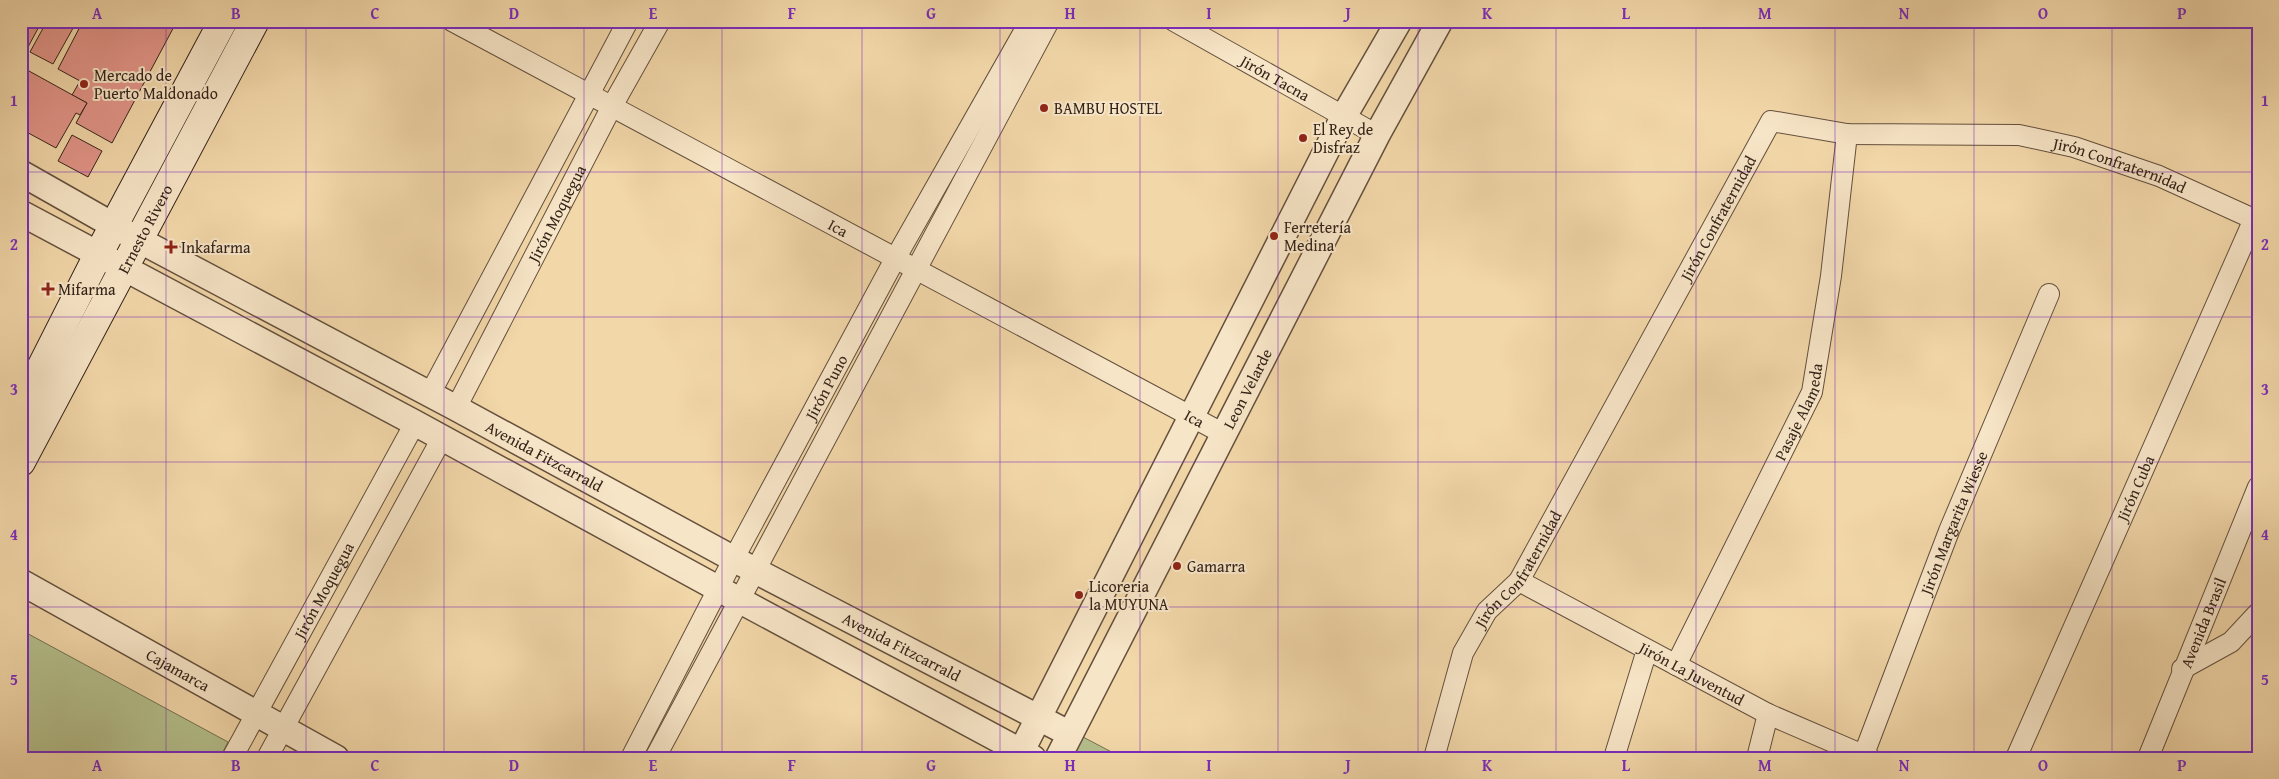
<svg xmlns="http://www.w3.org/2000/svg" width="2279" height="779" font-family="'Gentium Book Plus',serif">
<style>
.green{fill:#b4bf8c;stroke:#747152}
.building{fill:#e29488;stroke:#342319}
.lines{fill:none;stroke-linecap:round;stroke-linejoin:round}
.minor-casing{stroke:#64503d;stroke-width:22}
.tertiary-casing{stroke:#64503d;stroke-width:28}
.secondary-casing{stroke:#342319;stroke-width:30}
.minor{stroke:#f7e5c7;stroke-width:20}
.tertiary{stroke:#f7e5c7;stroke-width:25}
.secondary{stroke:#f7e5c7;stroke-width:28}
.grid{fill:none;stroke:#7b2cbf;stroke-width:1;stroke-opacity:0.55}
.poi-dot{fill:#8f2418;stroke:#f7e5c7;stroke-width:2}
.labels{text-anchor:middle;stroke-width:4;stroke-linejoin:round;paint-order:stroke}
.poi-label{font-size:16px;fill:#342319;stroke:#f7e5c7;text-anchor:start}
.street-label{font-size:16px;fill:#342319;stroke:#f7e5c7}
.neatline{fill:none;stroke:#7b2cbf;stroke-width:2}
.grid-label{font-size:16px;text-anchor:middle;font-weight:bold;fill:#7b2cbf}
</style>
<rect width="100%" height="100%" fill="#f2d7a9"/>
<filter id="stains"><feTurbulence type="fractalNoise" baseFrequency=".004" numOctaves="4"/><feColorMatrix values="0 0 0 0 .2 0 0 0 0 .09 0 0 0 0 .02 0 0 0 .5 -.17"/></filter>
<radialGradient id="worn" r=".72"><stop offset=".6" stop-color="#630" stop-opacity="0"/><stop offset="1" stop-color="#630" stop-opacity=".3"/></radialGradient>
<!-- green -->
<g class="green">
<polygon points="21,630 228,742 220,758 21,758"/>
<polygon points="1083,737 1123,758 1069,758"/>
</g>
<!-- building -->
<g class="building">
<polygon points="21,21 42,21 21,60"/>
<polygon points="47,21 77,21 53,64 30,52"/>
<polygon points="83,21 177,21 112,143 76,123 87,103 72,95 80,81 58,69"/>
<polygon points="29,71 87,103 80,115 76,113 56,148 21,129 21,85"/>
<polygon points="72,135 102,151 88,177 58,161"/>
</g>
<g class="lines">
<!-- minor casing -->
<g class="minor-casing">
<g id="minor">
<path id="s1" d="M 452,21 L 1224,434"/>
<path id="s2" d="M 1174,21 L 1377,135"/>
<polyline points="430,394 628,21"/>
<path id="s3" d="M 456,408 L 611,108 L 660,21"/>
<path id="s4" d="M 1519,581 L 1768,714 L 1870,758"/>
<path id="s5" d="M 1676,665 L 1812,392 L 1831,276 L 1847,134"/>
<polyline points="2182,669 2231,642 2258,613"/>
<path id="s6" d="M 1864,754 L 1949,531 L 2049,294"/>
<path id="s7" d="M 232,758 L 415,423"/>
<polyline points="267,758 442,438"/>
<path id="s8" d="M 631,758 L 734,558 L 895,259 L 1030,21"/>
<polyline points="655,758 1049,21"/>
<path id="s9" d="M 1434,758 L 1463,653 L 1487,611 L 1519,581 L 1771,121 L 1847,134 L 2019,135 L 2074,147 L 2159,176 L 2258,221"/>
<polyline points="1614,758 1647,650"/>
<polyline points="1757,758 1768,714"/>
<path id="s10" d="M 2016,758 L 2254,219"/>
<path id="s11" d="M 2148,758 L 2258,487"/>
</g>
</g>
<!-- tertiary casing -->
<g class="tertiary-casing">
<g id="tertiary">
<path id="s12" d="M 21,173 L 139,240 L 456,408 L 754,570 L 1070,734"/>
<polyline points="21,213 415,423 739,600 1033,758"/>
<path id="s13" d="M 21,582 L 336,758"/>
<polyline points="1018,758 1344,116 1399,21"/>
<path id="s14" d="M 1058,758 L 1377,135 L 1440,21"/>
</g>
</g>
<!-- secondary casing -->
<g class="secondary-casing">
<g id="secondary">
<polyline points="21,407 98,255 223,21"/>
<path id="s15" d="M 21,462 L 255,21"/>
</g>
</g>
<!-- minor -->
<use href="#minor" class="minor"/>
<!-- tertiary -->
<use href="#tertiary" class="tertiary"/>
<!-- secondary -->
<use href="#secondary" class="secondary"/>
</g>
<!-- grid -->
<path class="grid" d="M 166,21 L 166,758M 306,21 L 306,758M 444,21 L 444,758M 584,21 L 584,758M 722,21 L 722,758M 862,21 L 862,758M 1000,21 L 1000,758M 1140,21 L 1140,758M 1278,21 L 1278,758M 1418,21 L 1418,758M 1556,21 L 1556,758M 1696,21 L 1696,758M 1835,21 L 1835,758M 1974,21 L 1974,758M 2112,21 L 2112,758M 21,172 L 2258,172M 21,317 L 2258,317M 21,462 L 2258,462M 21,607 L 2258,607"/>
<!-- markers -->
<g class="poi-dot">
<circle cx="84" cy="84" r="5"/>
<circle cx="1044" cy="108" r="5"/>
<circle cx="1303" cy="138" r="5"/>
<circle cx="1274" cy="236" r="5"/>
<path d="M168.5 239.5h5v5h5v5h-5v5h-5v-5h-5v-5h5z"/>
<path d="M45.5 281.5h5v5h5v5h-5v5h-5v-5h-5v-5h5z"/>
<circle cx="1177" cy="566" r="5"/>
<circle cx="1079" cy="595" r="5"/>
</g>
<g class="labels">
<!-- poi labels -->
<g class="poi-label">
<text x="94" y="81">Mercado de<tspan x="94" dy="18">Puerto Maldonado</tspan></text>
<text x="1054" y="114">BAMBU HOSTEL</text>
<text x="1313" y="135">El Rey de<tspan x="1313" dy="18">Disfraz</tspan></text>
<text x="1284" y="233">Ferretería<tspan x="1284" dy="18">Medina</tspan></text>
<text x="181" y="253">Inkafarma</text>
<text x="58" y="295">Mifarma</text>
<text x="1187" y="572">Gamarra</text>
<text x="1089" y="592">Licoreria<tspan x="1089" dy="18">la MUYUNA</tspan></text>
</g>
<!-- street labels -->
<g class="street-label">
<text dy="6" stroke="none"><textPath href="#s2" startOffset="116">Jirón Tacna</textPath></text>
<text dy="6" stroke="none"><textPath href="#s9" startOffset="1080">Jirón Confraternidad</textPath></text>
<text dy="6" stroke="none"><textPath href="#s3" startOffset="219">Jirón Moquegua</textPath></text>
<text dy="6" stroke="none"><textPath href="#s9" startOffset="615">Jirón Confraternidad</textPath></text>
<text dy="6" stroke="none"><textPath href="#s15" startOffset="264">Ernesto Rivero</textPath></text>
<text dy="6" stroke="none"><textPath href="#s1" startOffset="438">Ica</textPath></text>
<text dy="6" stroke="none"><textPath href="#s8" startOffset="419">Jirón Puno</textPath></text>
<text dy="6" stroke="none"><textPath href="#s14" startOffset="415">Leon Velarde</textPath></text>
<text dy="6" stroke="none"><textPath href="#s5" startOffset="282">Pasaje Alameda</textPath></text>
<text dy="6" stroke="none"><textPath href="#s1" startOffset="842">Ica</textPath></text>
<text dy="6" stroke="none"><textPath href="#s12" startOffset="595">Avenida Fitzcarrald</textPath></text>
<text dy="6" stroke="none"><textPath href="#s10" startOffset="295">Jirón Cuba</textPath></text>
<text dy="6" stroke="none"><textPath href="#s6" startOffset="248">Jirón Margarita Wiesse</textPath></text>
<text dy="6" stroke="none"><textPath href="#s9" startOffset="210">Jirón Confraternidad</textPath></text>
<text dy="6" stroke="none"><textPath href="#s7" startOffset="191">Jirón Moquegua</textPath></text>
<text dy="6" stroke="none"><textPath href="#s11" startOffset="146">Avenida Brasil</textPath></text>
<text dy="6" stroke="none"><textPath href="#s12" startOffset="1000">Avenida Fitzcarrald</textPath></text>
<text dy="6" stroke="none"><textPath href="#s13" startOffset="180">Cajamarca</textPath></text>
<text dy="6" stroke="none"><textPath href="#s4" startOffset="196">Jirón La Juventud</textPath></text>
</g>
</g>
<!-- margin -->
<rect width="2279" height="779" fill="none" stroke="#f2d7a9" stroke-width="55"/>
<rect x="28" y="28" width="2224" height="724" class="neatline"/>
<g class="grid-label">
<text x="97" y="19">A</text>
<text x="236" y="19">B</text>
<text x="375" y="19">C</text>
<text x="514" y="19">D</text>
<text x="653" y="19">E</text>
<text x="792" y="19">F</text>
<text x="931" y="19">G</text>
<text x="1070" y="19">H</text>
<text x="1209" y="19">I</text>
<text x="1348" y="19">J</text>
<text x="1487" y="19">K</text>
<text x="1626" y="19">L</text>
<text x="1765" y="19">M</text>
<text x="1904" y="19">N</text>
<text x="2043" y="19">O</text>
<text x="2182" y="19">P</text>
<text x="14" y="106">1</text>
<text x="2265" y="106">1</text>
<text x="14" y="250">2</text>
<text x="2265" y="250">2</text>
<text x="14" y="395">3</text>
<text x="2265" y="395">3</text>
<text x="14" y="540">4</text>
<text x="2265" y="540">4</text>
<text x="14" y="685">5</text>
<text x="2265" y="685">5</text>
<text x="97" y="771">A</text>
<text x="236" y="771">B</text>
<text x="375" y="771">C</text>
<text x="514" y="771">D</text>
<text x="653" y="771">E</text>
<text x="792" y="771">F</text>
<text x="931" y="771">G</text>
<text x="1070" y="771">H</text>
<text x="1209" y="771">I</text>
<text x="1348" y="771">J</text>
<text x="1487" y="771">K</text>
<text x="1626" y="771">L</text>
<text x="1765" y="771">M</text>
<text x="1904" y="771">N</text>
<text x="2043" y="771">O</text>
<text x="2182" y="771">P</text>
</g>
<rect width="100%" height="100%" filter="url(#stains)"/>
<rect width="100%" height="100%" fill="url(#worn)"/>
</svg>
